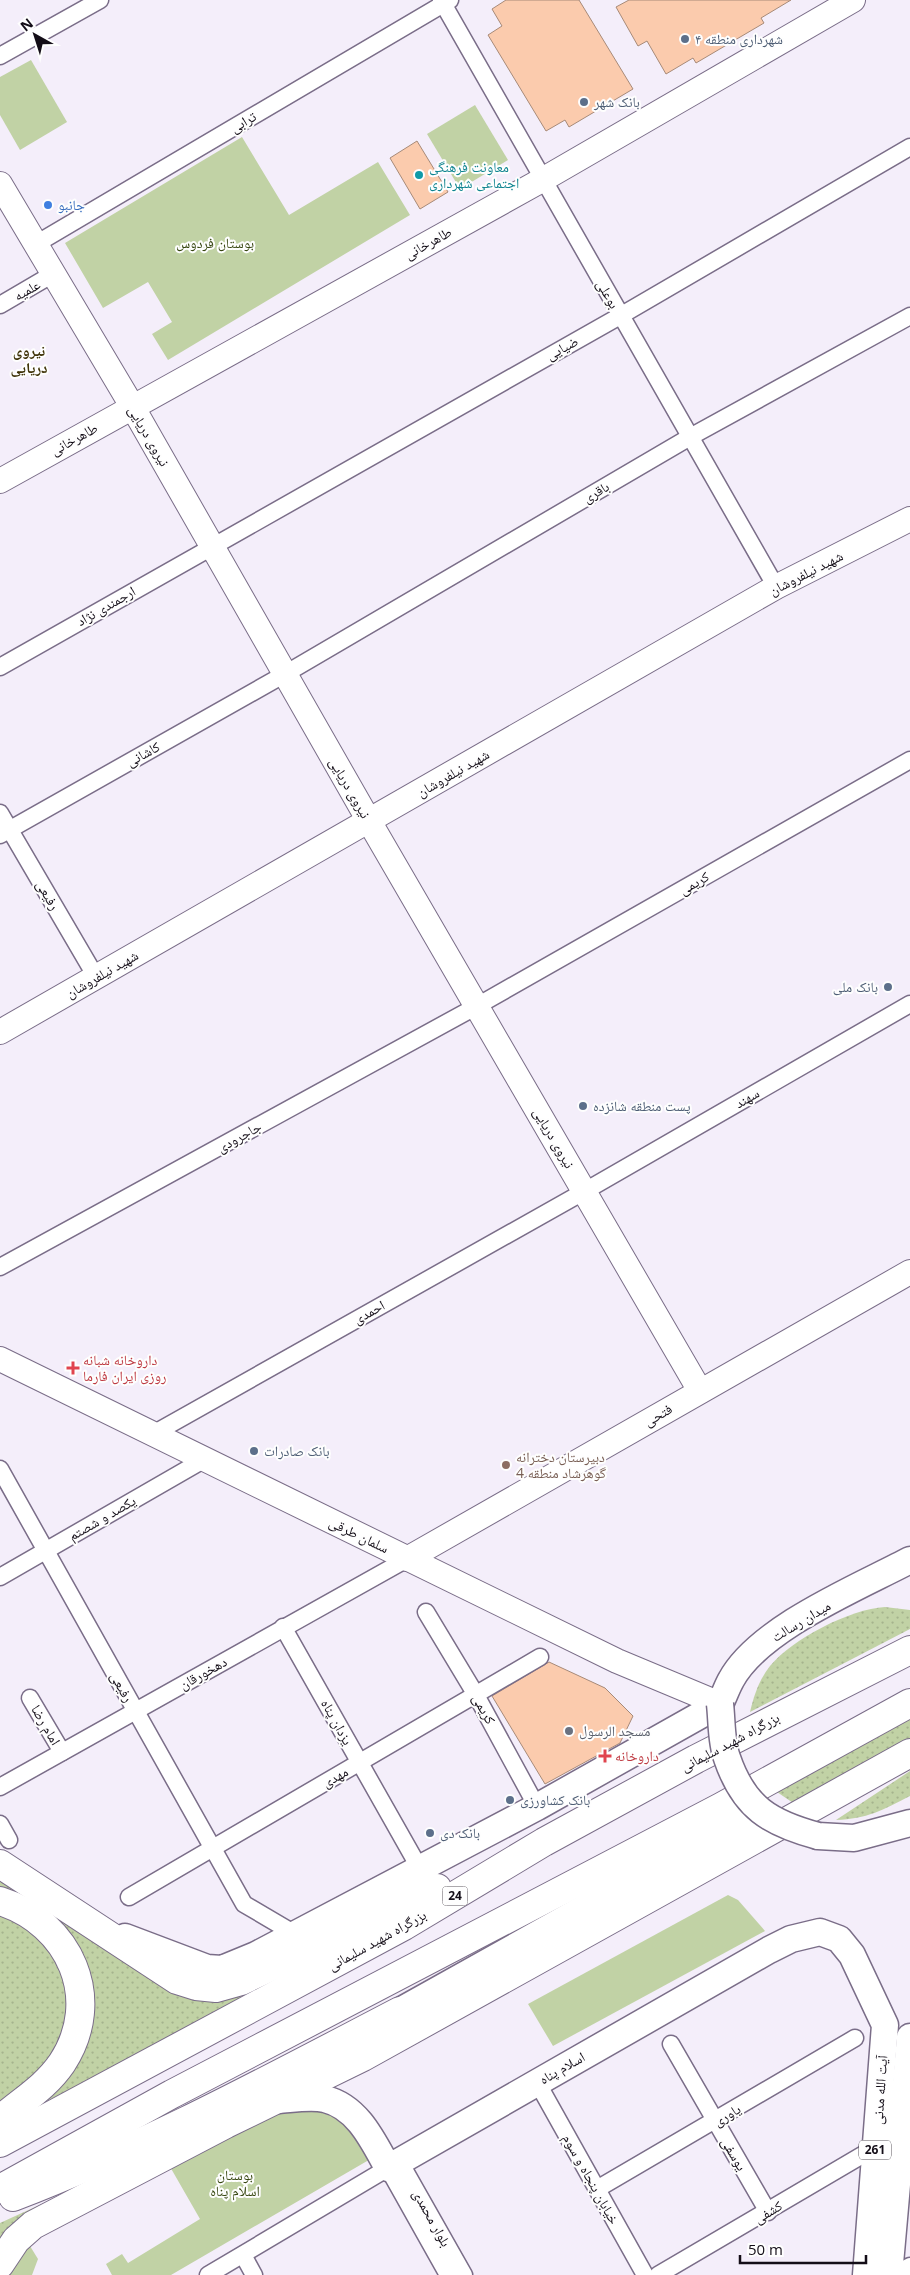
<svg xmlns="http://www.w3.org/2000/svg" width="910" height="2275" font-family="'Open Sans','Noto Naskh Arabic',sans-serif">
<style>
.grass{fill:url(#grass-dots)}
.park{fill:#c1d2a5}
.building{fill:#fbcbad;stroke:#a78a78}
.lines{fill:none;stroke-linecap:round;stroke-linejoin:round}
.street-casing{stroke:#7a6d88;stroke-width:19}
.secondary-casing{stroke:#7a6d88;stroke-width:26}
.primary-casing{stroke:#7a6d88;stroke-width:29}
.highway-casing{stroke:#7a6d88;stroke-width:30}
.street{stroke:#fff;stroke-width:16}
.secondary{stroke:#fff;stroke-width:24}
.primary{stroke:#fff;stroke-width:26}
.highway{stroke:#fff;stroke-width:28}
.primary-bridge-casing{stroke:#7a6d88;stroke-width:29;stroke-linecap:butt}
.primary-bridge{stroke:#fff;stroke-width:26}
.service-dot{fill:#5c6f8a;stroke:#fefefe;stroke-width:2}
.culture-dot{fill:#0f9aa8;stroke:#fefefe;stroke-width:2}
.shop-dot{fill:#3f7fe0;stroke:#fefefe;stroke-width:2}
.health-dot{fill:#e0444e;stroke:#fefefe;stroke-width:2}
.education-dot{fill:#8d6e63;stroke:#fefefe;stroke-width:2}
.worship-dot{fill:#6b7280;stroke:#fefefe;stroke-width:2}
.labels{text-anchor:middle;stroke-width:4;stroke-linejoin:round;paint-order:stroke}
.shield{fill:#fefefe;stroke:#5a555c;stroke-width:1}
.shield-label{font-size:12px;font-weight:bold;fill:#130d17}
.service-label{font-size:14px;fill:#4e5e75;stroke:#fefefe;text-anchor:start}
.street-label{font-size:14px;fill:#130d17;stroke:#fefefe}
.culture-label{font-size:14px;fill:#0d838f;stroke:#fefefe;text-anchor:start}
.shop-label{font-size:14px;fill:#366cbe;stroke:#fefefe;text-anchor:start}
.park-label{font-size:14px;fill:#364610;stroke:#fefefe}
.health-label{font-size:14px;fill:#be3a42;stroke:#fefefe;text-anchor:start}
.education-label{font-size:14px;fill:#785e54;stroke:#fefefe;text-anchor:start}
.worship-label{font-size:14px;fill:#5b616d;stroke:#fefefe;text-anchor:start}
.neighbourhood-label{font-size:15px;font-weight:bold;fill:#3e3207;stroke:#fefefe}
</style>
<defs>
<pattern id="grass-dots" width="8" height="8" patternUnits="userSpaceOnUse" patternTransform="scale(1.25)"><rect width="8" height="8" fill="#c1d2a5"/><path d="M2 2h.1M6 6h.1" fill="none" stroke="#a5b38d" stroke-width="1.8" stroke-linecap="round"/></pattern>
</defs>
<rect width="100%" height="100%" fill="#f4eefa"/>
<!-- grass -->
<g class="grass">
<path d="M 885,1607 L 910,1610 L 910,1629 L 750,1712 C 754,1695 759,1680 770,1666 C 792,1639 850,1609 885,1607 Z"/>
<polygon points="910,1715 910,1746 805,1811 777,1792"/>
<path d="M 910,1771 L 910,1796 C 883,1810 867,1819 836,1820 Z"/>
<polygon points="0,1880 193,1996 436,1897 184,2033 6,2121 49,2086 86,1986 0,1894"/>
<polygon points="0,1909 32,1921 73,1990 60,2055 0,2110"/>
<polygon points="92,2181 0,2248 0,2223"/>
</g>
<!-- park -->
<g class="park">
<polygon points="31,60 67,122 20,150 0,115 0,77"/>
<polygon points="475,105 508,160 460,189 427,134"/>
<polygon points="242,137 289,215 378,162 410,215 168,360 152,334 172,322 148,282 103,308 65,243"/>
<polygon points="728,1895 738,1900 765,1931 553,2046 528,2004"/>
<polygon points="334,2110 374,2157 171,2275 112,2275 106,2264 122,2254 128,2263 200,2219 169,2165 270,2117 286,2111"/>
<polygon points="25,2238 38,2259 32,2275 2,2275"/>
</g>
<!-- building -->
<g class="building">
<polygon points="506,0 579,0 633,89 569,127 565,120 546,131 488,35 502,26 492,9"/>
<polygon points="629,0 791,0 761,18 764,23 696,63 693,58 666,74 647,41 638,46 616,7"/>
<polygon points="417,141 448,192 420,209 390,158"/>
<polygon points="549,1662 605,1688 633,1716 620,1743 545,1784 492,1696"/>
</g>
<g class="lines">
<!-- street casing -->
<g class="street-casing">
<g id="street">
<polyline points="441,0 776,587"/>
<polyline points="0,56 100,0"/>
<polyline points="36,244 450,0"/>
<polyline points="0,305 53,274"/>
<polyline points="0,667 620,316 910,147"/>
<polyline points="0,813 96,977"/>
<polyline points="0,835 285,674 690,437 910,316"/>
<polyline points="0,1267 477,1006 910,760"/>
<polyline points="153,1434 585,1191 910,1004"/>
<polyline points="0,1469 244,1904 295,1934"/>
<polyline points="0,1577 205,1459"/>
<polyline points="426,1612 476,1695 537,1807"/>
<polyline points="283,1627 420,1869"/>
<polyline points="30,1698 62,1752"/>
<polyline points="0,1787 407,1559"/>
<polyline points="0,1824 9,1840"/>
<polyline points="129,1897 540,1657"/>
<polyline points="671,2044 768,2212"/>
<polyline points="537,2082 645,2275"/>
<polyline points="400,2162 464,2275"/>
<polyline points="597,2189 855,2038"/>
<polyline points="243,2255 254,2275"/>
<polyline points="208,2275 388,2168 448,2275"/>
<polyline points="658,2275 876,2147"/>
<polyline points="893,2275 910,2266"/>
</g>
</g>
<!-- secondary casing -->
<g class="secondary-casing">
<g id="secondary">
<polyline points="0,184 132,406 369,821 700,1391"/>
<polyline points="0,481 542,180 853,0"/>
<polyline points="0,1032 776,587 910,519"/>
<polyline points="0,1359 617,1661 720,1704"/>
<polyline points="407,1559 910,1272"/>
</g>
</g>
<!-- primary casing -->
<g class="primary-casing">
<g id="primary">
<polyline points="818,1836 854,1838 910,1823"/>
<path d="M 125,1937 L 207,1968 L 222,1969 L 256,1955 L 537,1807 L 720,1704 C 724,1696 727,1687 731,1680 C 759,1628 859,1587 910,1560"/>
<polyline points="400,2011 758,1811"/>
<path d="M 279,2100 C 293,2099 311,2096 325,2099 C 358,2107 373,2141 388,2168 L 769,1950 L 791,1939 L 820,1932 L 839,1939 L 852,1955 L 885,2025 L 866,2275"/>
<polyline points="889,2275 910,2037"/>
</g>
</g>
<!-- highway casing -->
<g class="highway-casing">
<g id="highway">
<polyline points="0,1864 177,1980 196,1986 216,1988 241,1981 437,1888"/>
<path d="M 0,1901 C 70,1923 104,1999 62,2063 C 45,2088 21,2101 0,2120"/>
<polyline points="0,2143 404,1926 544,1842 696,1759 910,1650"/>
<polyline points="0,2189 172,2094 721,1807 910,1703"/>
<path d="M 13,2197 C 146,2146 273,2077 400,2011"/>
<polyline points="0,2264 16,2240 33,2225 226,2124 363,2057 910,1753"/>
</g>
</g>
<!-- street -->
<use href="#street" class="street"/>
<!-- secondary -->
<use href="#secondary" class="secondary"/>
<!-- primary -->
<use href="#primary" class="primary"/>
<!-- highway -->
<use href="#highway" class="highway"/>
<!-- primary-bridge casing -->
<g class="primary-bridge-casing">
<path id="primary-bridge" d="M 720,1704 C 722,1721 721,1742 727,1758 C 744,1808 770,1823 818,1836"/>
</g>
<!-- primary-bridge -->
<use href="#primary-bridge" class="primary-bridge"/>
</g>
<!-- markers -->
<g class="service-dot">
<circle cx="685" cy="39" r="5"/>
<circle cx="584" cy="102" r="5"/>
<circle cx="888" cy="987" r="5"/>
<circle cx="583" cy="1106" r="5"/>
<circle cx="254" cy="1451" r="5"/>
<circle cx="510" cy="1800" r="5"/>
<circle cx="430" cy="1833" r="5"/>
</g>
<circle class="culture-dot" cx="419" cy="175" r="5"/>
<circle class="shop-dot" cx="48" cy="205" r="5"/>
<g class="health-dot">
<path d="M70.5 1360.5h5v5h5v5h-5v5h-5v-5h-5v-5h5z"/>
<path d="M602.5 1748.5h5v5h5v5h-5v5h-5v-5h-5v-5h5z"/>
</g>
<circle class="education-dot" cx="506" cy="1465" r="5"/>
<circle class="worship-dot" cx="569" cy="1731" r="5"/>
<g class="labels">
<!-- shield labels -->
<g class="shield">
<rect x="442.5" y="1886.5" width="25" height="19" rx="4"/>
<rect x="859" y="2140.5" width="32" height="19" rx="4"/>
</g>
<g class="shield-label">
<text x="455" y="1900">24</text>
<text x="875" y="2154">261</text>
</g>
<!-- service labels -->
<g class="service-label">
<text x="695" y="44">شهرداری منطقه ۴</text>
<text x="594" y="107">بانک شهر</text>
<text x="878" y="992" text-anchor="end">بانک ملی</text>
<text x="593" y="1111">پست منطقه شانزده</text>
<text x="264" y="1456">بانک صادرات</text>
<text x="520" y="1805">بانک کشاورزی</text>
<text x="440" y="1838">بانک دی</text>
</g>
<!-- street labels -->
<g class="street-label">
<text transform="translate(243 122) rotate(-31)" y="5">ترابی</text>
<text transform="translate(428 243) rotate(-29)" y="5">طاهرخانی</text>
<text transform="translate(27 290) rotate(-30)" y="5">علمیه</text>
<text transform="translate(608 294) rotate(60)" y="5">بوعلی</text>
<text transform="translate(562 348) rotate(-29)" y="5">ضیایی</text>
<text transform="translate(149 436) rotate(60)" y="5">نیروی دریایی</text>
<text transform="translate(74 439) rotate(-29)" y="5">طاهرخانی</text>
<text transform="translate(596 492) rotate(-30)" y="5">باقری</text>
<text transform="translate(806 573) rotate(-27)" y="5">شهید نیلفروشان</text>
<text transform="translate(106 606) rotate(-30)" y="5">ارجمندی نژاد</text>
<text transform="translate(143 754) rotate(-29)" y="5">کاشانی</text>
<text transform="translate(453 773) rotate(-30)" y="5">شهید نیلفروشان</text>
<text transform="translate(350 788) rotate(60)" y="5">نیروی دریایی</text>
<text transform="translate(694 883) rotate(-30)" y="5">کریمی</text>
<text transform="translate(48 895) rotate(60)" y="5">رفیعی</text>
<text transform="translate(102 974) rotate(-30)" y="5">شهید نیلفروشان</text>
<text transform="translate(747 1098) rotate(-30)" y="5">سهند</text>
<text transform="translate(239 1137) rotate(-29)" y="5">جاجرودی</text>
<text transform="translate(554 1138) rotate(60)" y="5">نیروی دریایی</text>
<text transform="translate(369 1312) rotate(-29)" y="5">احمدی</text>
<text transform="translate(658 1415) rotate(-30)" y="5">فتحی</text>
<text transform="translate(102 1518) rotate(-30)" y="5">یکصد و شصتم</text>
<text transform="translate(359 1535) rotate(26)" y="5">سلمان طرقی</text>
<text transform="translate(801 1621) rotate(-31)" y="5">میدان رسالت</text>
<text transform="translate(203 1673) rotate(-29)" y="5">دهخورقان</text>
<text transform="translate(122 1687) rotate(61)" y="5">رفیعی</text>
<text transform="translate(484 1709) rotate(61)" y="5">کریمی</text>
<text transform="translate(337 1722) rotate(61)" y="5">یزدان پناه</text>
<text transform="translate(46 1725) rotate(60)" y="5">امام رضا</text>
<text transform="translate(730 1742) rotate(-28)" y="5">بزرگراه شهید سلیمانی</text>
<text transform="translate(335 1777) rotate(-30)" y="5">مهدی</text>
<text transform="translate(377 1940) rotate(-29)" y="5">بزرگراه شهید سلیمانی</text>
<text transform="translate(562 2068) rotate(-30)" y="5">اسلام پناه</text>
<text transform="translate(880 2090) rotate(-86)" y="5">آیت الله مدنی</text>
<text transform="translate(727 2115) rotate(-31)" y="5">یاوری</text>
<text transform="translate(734 2154) rotate(60)" y="5">یوسفی</text>
<text transform="translate(591 2179) rotate(61)" y="5">خیابان پنجاه و سوم</text>
<text transform="translate(768 2212) rotate(-31)" y="5">کشفی</text>
<text transform="translate(432 2218) rotate(61)" y="5">بلوار محمدی</text>
</g>
<!-- culture labels -->
<g class="culture-label">
<text x="429" y="172">معاونت فرهنگی<tspan x="429" dy="16">اجتماعی شهرداری</tspan></text>
</g>
<!-- shop labels -->
<g class="shop-label">
<text x="58" y="210">جانبو</text>
</g>
<!-- park labels -->
<g class="park-label">
<text x="215" y="248">بوستان فردوس</text>
<text x="235" y="2180">بوستان<tspan x="235" dy="16">اسلام پناه</tspan></text>
</g>
<!-- health labels -->
<g class="health-label">
<text x="83" y="1365">داروخانه شبانه<tspan x="83" dy="16">روزی ایران فارما</tspan></text>
<text x="615" y="1761">داروخانه</text>
</g>
<!-- education labels -->
<g class="education-label">
<text x="516" y="1462">دبیرستان دخترانه<tspan x="516" dy="16">گوهرشاد منطقه 4</tspan></text>
</g>
<!-- worship labels -->
<g class="worship-label">
<text x="579" y="1736">مسجد الرسول</text>
</g>
<!-- neighbourhood labels -->
<g class="neighbourhood-label">
<text x="29" y="356">نیروی<tspan x="29" dy="17">دریایی</tspan></text>
</g>
</g>
<!-- north arrow -->
<g transform="translate(35 35) rotate(321)" stroke="#fefefe" stroke-width="4" paint-order="stroke">
<path d="M0-4L9 19L0 12L-9 19Z" fill="#130d17"/>
<text y="-8" font-size="14" font-weight="bold" text-anchor="middle" fill="#130d17">N</text>
</g>
<!-- scale -->
<path d="M740 2255v8h126v-8" fill="none" stroke="#130d17" stroke-width="2.5"/>
<text x="748" y="2255" font-size="15" fill="#130d17" stroke="#fefefe" stroke-width="4" paint-order="stroke">50 m</text>
</svg>
